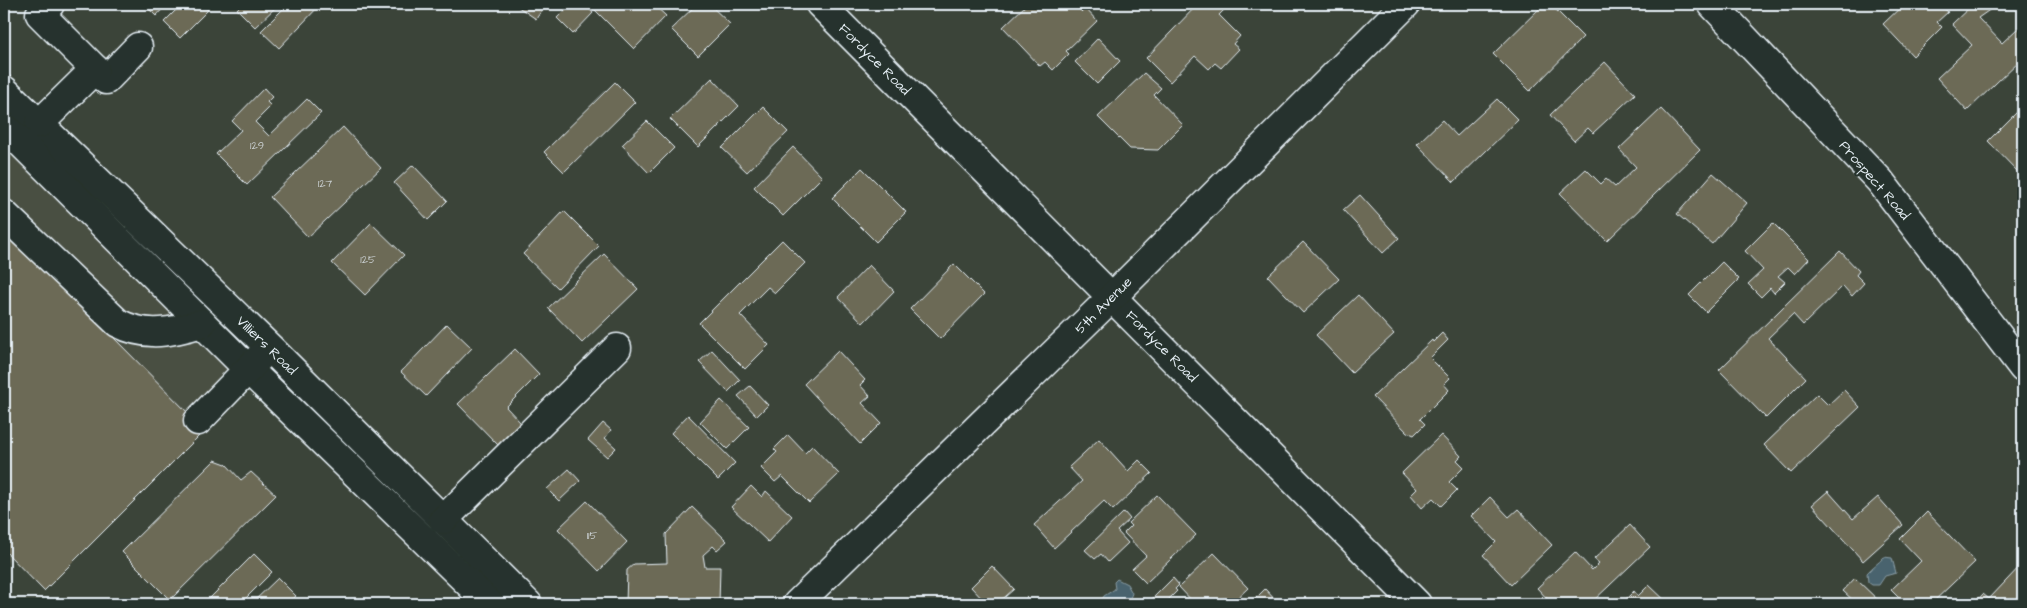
<svg xmlns="http://www.w3.org/2000/svg" width="2027" height="608" font-family="'Architects Daughter',sans-serif">
<style>
.built{fill:#4a4f42}
.water{fill:#49646e;stroke:#899ca5}
.building{fill:#6c6a56;stroke:#e8f1f8}
.lines{fill:none;stroke-linecap:round;stroke-linejoin:round}
.minor-casing{stroke:#e8f1f8;stroke-width:31}
.minor{stroke:#26332d;stroke-width:28}
.labels{text-anchor:middle;stroke-width:4.5;stroke-linejoin:round;paint-order:stroke}
.number-label{font-size:11px;fill:#c9cfd0}
.street-label{font-size:14px;fill:#e8f1f8;stroke:#26332d}
</style>
<rect width="100%" height="100%" fill="#3b4439"/>
<filter id="ink" filterUnits="userSpaceOnUse"><feTurbulence type="fractalNoise" baseFrequency=".02" numOctaves="2"/><feDisplacementMap in="SourceGraphic" scale="10" xChannelSelector="R" yChannelSelector="G"/><feConvolveMatrix kernelMatrix="1 2 1 2 8 2 1 2 1" color-interpolation-filters="sRGB"/></filter>
<g filter="url(#ink)">
<!-- built -->
<polygon class="built" points="4,142 252,383 44,591 11,558 4,566"/>
<!-- water -->
<g class="water">
<path d="M 1884,557 L 1892,558 L 1896,573 L 1885,576 L 1879,585 L 1872,585 L 1868,582 L 1867,573 C 1873,566 1878,564 1884,557 Z"/>
<path d="M 1117,579 L 1127,584 L 1132,593 C 1128,608 1114,604 1100,604 L 1104,596 L 1115,589 L 1114,582 Z"/>
</g>
<!-- building -->
<g class="building">
<polygon points="144,4 167,4 156,16"/>
<polygon points="182,4 201,4 208,10 180,38 164,22"/>
<polygon points="242,4 279,4 255,27 237,9"/>
<polygon points="288,4 321,4 279,48 261,31"/>
<polygon points="514,4 546,4 536,19"/>
<polygon points="571,4 584,4 593,13 573,34 557,18"/>
<polygon points="594,4 653,4 666,16 634,49 591,6"/>
<polygon points="697,4 709,4 730,24 698,56 671,29"/>
<polygon points="1027,4 1074,4 1082,12 1085,8 1097,21 1066,51 1069,54 1053,70 1045,62 1040,66 1003,27"/>
<polygon points="1198,4 1230,4 1219,15 1240,36 1233,44 1239,49 1221,68 1215,63 1209,69 1195,56 1170,82 1146,58"/>
<polygon points="1544,4 1550,4 1583,37 1530,91 1493,54"/>
<polygon points="1904,4 1939,4 1948,12 1937,22 1942,27 1913,56 1883,24"/>
<polygon points="1973,4 1998,4 1978,18 2002,43 2018,28 2023,34 2023,57 1967,111 1937,78 1972,45 1952,24"/>
<polygon points="1098,38 1120,61 1097,84 1075,62"/>
<polygon points="1605,62 1635,94 1593,133 1588,128 1574,141 1550,115"/>
<polygon points="1144,73 1161,88 1154,95 1183,125 1158,150 1130,149 1098,117"/>
<polygon points="712,78 739,106 698,147 670,119"/>
<polygon points="615,82 635,102 564,172 544,152"/>
<polygon points="264,88 272,97 267,102 271,106 255,122 269,136 307,99 321,113 247,185 216,154 241,130 232,121"/>
<polygon points="1497,99 1518,120 1454,182 1417,144 1442,120 1457,136"/>
<polygon points="763,107 788,132 747,172 722,148"/>
<polygon points="2022,107 2023,169 2019,173 1988,141"/>
<polygon points="1661,109 1700,150 1607,241 1560,193 1586,169 1601,184 1606,179 1615,187 1636,167 1619,149"/>
<polygon points="647,121 674,148 649,173 622,145"/>
<polygon points="343,127 381,168 308,237 270,197"/>
<polygon points="793,147 822,177 783,216 754,187"/>
<polygon points="413,165 447,201 428,220 394,183"/>
<polygon points="862,168 906,212 876,242 832,198"/>
<polygon points="1713,173 1747,203 1712,244 1677,214"/>
<polygon points="1360,195 1399,238 1383,253 1343,210"/>
<polygon points="564,211 599,246 558,288 523,254"/>
<polygon points="371,223 404,255 365,295 332,263"/>
<polygon points="1773,223 1809,259 1795,274 1788,267 1778,276 1785,282 1774,293 1770,288 1761,297 1748,284 1763,270 1745,251"/>
<polygon points="4,227 205,430 44,591 4,550"/>
<polygon points="782,240 805,263 775,293 768,287 740,315 769,345 745,369 699,323"/>
<polygon points="1303,242 1339,279 1303,313 1268,276"/>
<polygon points="1840,251 1859,271 1856,275 1864,283 1852,296 1843,286 1803,325 1793,314 1768,338 1806,378 1766,418 1719,370"/>
<polygon points="604,254 638,289 582,343 548,308"/>
<polygon points="1722,262 1739,279 1706,312 1689,295"/>
<polygon points="954,264 984,294 940,339 910,309"/>
<polygon points="869,265 894,291 863,323 838,297"/>
<polygon points="1358,295 1394,334 1352,373 1316,335"/>
<polygon points="447,324 472,348 426,396 401,372"/>
<polygon points="1442,333 1448,340 1430,358 1450,378 1444,384 1449,390 1420,419 1425,424 1414,435 1407,432 1373,397 1432,340 1433,342"/>
<polygon points="515,349 539,374 506,407 521,423 498,445 458,404"/>
<polygon points="712,350 740,380 728,392 699,362"/>
<polygon points="838,351 865,380 860,385 870,396 862,403 881,423 860,444 804,384"/>
<polygon points="750,386 768,405 757,416 738,396"/>
<polygon points="1844,390 1860,407 1791,473 1764,445 1817,394 1828,405"/>
<polygon points="721,400 749,427 727,449 700,422"/>
<polygon points="688,415 735,463 718,480 671,433"/>
<polygon points="603,423 611,430 605,438 616,448 607,457 588,440"/>
<polygon points="788,435 805,453 812,446 839,474 809,503 782,476 775,482 761,468 777,452 774,449"/>
<polygon points="1441,435 1461,456 1457,460 1464,467 1449,482 1457,490 1441,506 1433,498 1422,508 1411,495 1417,489 1402,473"/>
<polygon points="1099,439 1128,471 1139,460 1152,473 1113,510 1104,501 1054,548 1034,525 1082,481 1069,467"/>
<polygon points="215,460 226,464 241,480 251,472 276,495 170,600 122,552"/>
<polygon points="569,469 580,481 559,501 547,489"/>
<polygon points="751,486 762,497 766,491 792,516 768,542 731,507"/>
<polygon points="1828,491 1853,519 1878,497 1903,525 1863,561 1812,505"/>
<polygon points="1157,495 1196,535 1146,583 1132,569 1146,556 1124,533 1131,526 1128,523"/>
<polygon points="1490,497 1509,517 1518,509 1552,545 1511,585 1483,555 1496,542 1471,516"/>
<polygon points="587,501 627,542 599,571 558,529"/>
<polygon points="692,507 727,541 717,550 713,546 703,555 705,567 720,567 719,604 626,604 627,570 634,564 667,563 666,534"/>
<polygon points="1124,512 1130,519 1117,531 1128,543 1108,562 1101,554 1095,559 1085,550"/>
<polygon points="1927,512 1975,562 1931,604 1905,604 1891,590 1921,561 1900,539"/>
<polygon points="1630,525 1650,547 1590,604 1552,604 1537,588 1575,552 1592,570 1599,563 1594,559"/>
<polygon points="1214,553 1248,588 1231,604 1193,604 1194,603 1179,587"/>
<polygon points="254,554 272,572 240,604 204,604"/>
<polygon points="2023,563 2023,604 1974,604 1983,594 1989,599"/>
<polygon points="992,566 1014,589 997,604 987,604 971,587"/>
<polygon points="278,578 296,596 288,604 251,604"/>
<polygon points="1173,578 1179,585 1175,589 1177,591 1164,604 1147,604"/>
<polygon points="1855,578 1882,604 1857,604 1843,591"/>
<polygon points="1649,585 1669,604 1621,604 1634,591 1638,596"/>
<polygon points="1265,589 1279,604 1250,604"/>
</g>
<g class="lines">
<!-- minor casing -->
<g class="minor-casing">
<g id="minor">
<polyline points="820,4 1417,604"/>
<polyline points="1712,4 1880,181 2023,368"/>
<polyline points="95,69 106,80 138,47"/>
<polyline points="4,90 271,349 528,604"/>
<polyline points="39,124 95,69 40,14 50,4"/>
<polyline points="4,126 249,370 490,604"/>
<path d="M 4,214 L 118,323 C 146,338 173,332 202,323"/>
<polyline points="198,421 261,356"/>
<polyline points="443,520 617,348"/>
<polyline points="797,604 1113,296 1406,4"/>
</g>
</g>
<!-- minor -->
<use href="#minor" class="minor"/>
</g>
</g>
<g class="labels">
<!-- number labels -->
<g class="number-label">
<text x="257" y="149">129</text>
<text x="325" y="187">127</text>
<text x="368" y="263">125</text>
<text x="592" y="539">115</text>
</g>
<!-- street labels -->
<g class="street-label">
<text transform="translate(875 59) rotate(45)" y="5">Fordyce Road</text>
<text transform="translate(1875 180) rotate(49)" y="5">Prospect Road</text>
<text transform="translate(1103 305) rotate(-45)" y="5">5th Avenue</text>
<text transform="translate(267 345) rotate(44)" y="5">Villiers Road</text>
<text transform="translate(1162 346) rotate(45)" y="5">Fordyce Road</text>
</g>
</g>
<!-- margin -->
<rect width="2027" height="608" fill="none" stroke="#26332d" stroke-width="20"/>
<rect x="10" y="10" width="2007" height="588" fill="none" stroke="#e8f1f8" stroke-width="2" filter="url(#ink)"/>
</svg>
